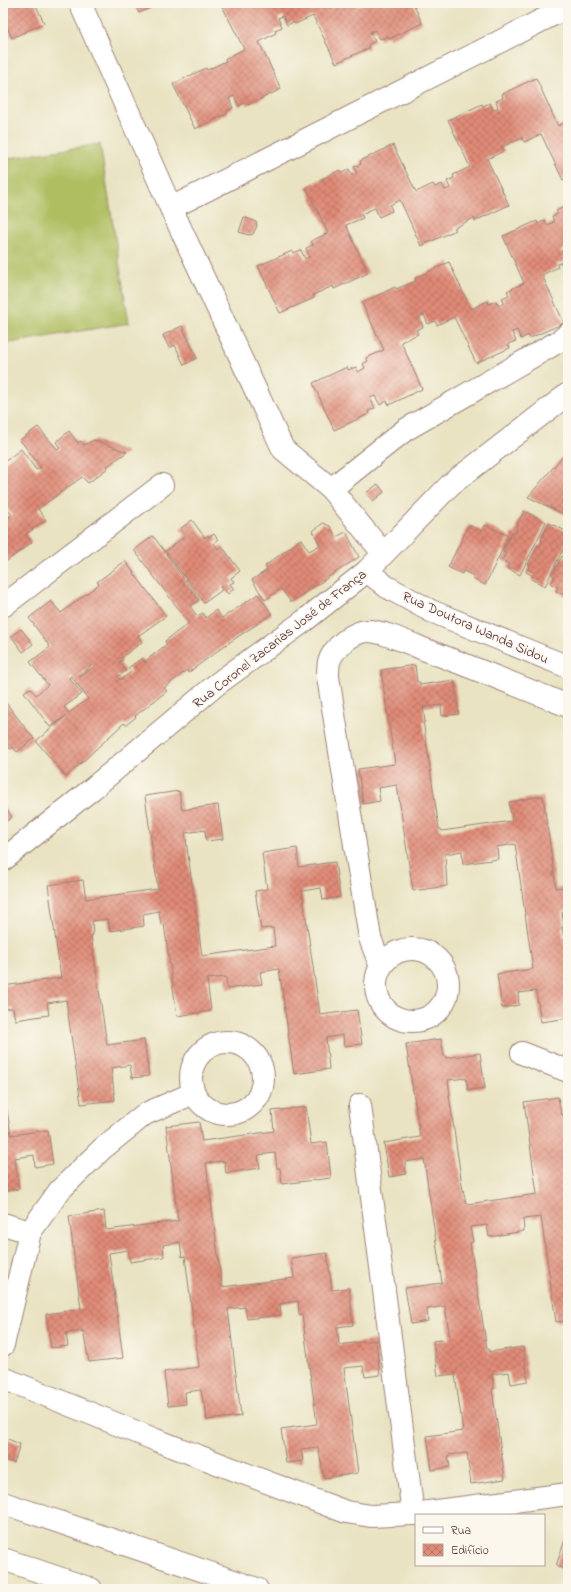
<svg xmlns="http://www.w3.org/2000/svg" width="571" height="1592" font-family="'Indie Flower',sans-serif">
<style>
.pitch{fill:#aebe61;stroke:#7c6e46}
.building{fill:url(#building-cross-hatch);fill-rule:evenodd}
.lines{fill:none;stroke-linecap:round;stroke-linejoin:round}
.minor-casing{stroke:#9a8176;stroke-width:24}
.major-casing{stroke:#9a8176;stroke-width:24}
.minor{stroke:#fff;stroke-width:22}
.major{stroke:#fff;stroke-width:22}
.labels{text-anchor:middle;stroke-width:3;stroke-linejoin:round;paint-order:stroke}
.street-label{font-size:14px;fill:#4a1f2b;stroke:#fbf7ec}
</style>
<defs>
<pattern id="building-cross-hatch" width="8" height="8" patternUnits="userSpaceOnUse"><rect width="8" height="8" fill="#e08b77"/><path d="M0 0l8 8M0 8l8-8" fill="none" stroke="#b87162"/></pattern>
</defs>
<rect width="100%" height="100%" fill="#fbf7ec"/>
<filter id="ink" filterUnits="userSpaceOnUse"><feTurbulence type="fractalNoise" baseFrequency=".025" numOctaves="2"/><feDisplacementMap in="SourceGraphic" scale="8" xChannelSelector="R" yChannelSelector="G"/><feConvolveMatrix kernelMatrix="1 2 1 2 8 2 1 2 1" color-interpolation-filters="sRGB"/></filter>
<filter id="wash" filterUnits="userSpaceOnUse"><feTurbulence type="fractalNoise" baseFrequency=".012" numOctaves="4" result="noise"/><feDisplacementMap in="SourceGraphic" scale="16" xChannelSelector="R" yChannelSelector="G"/><feGaussianBlur stdDeviation="0.9" result="paint"/><feColorMatrix in="noise" values="0 0 0 0 0 0 0 0 0 0 0 0 0 0 0 0 0 1.4 0 .05"/><feComposite in="paint" operator="in"/></filter>
<g filter="url(#wash)">
<rect width="100%" height="100%" fill="#e9e3c2"/>
<!-- pitch -->
<polygon class="pitch" points="100,144 129,323 3,344 3,159"/>
<g id="blocks">
<!-- building -->
<g class="building">
<polygon points="3,3 35,3 44,23 12,38 3,18"/>
<polygon points="134,3 162,3 139,13"/>
<polygon points="223,3 329,3 331,8 342,3 356,3 358,6 364,3 413,3 422,23 389,39 388,36 380,39 375,30 370,32 375,41 368,45 369,48 336,63 313,16 295,24 294,22 287,25 283,16 278,18 282,27 275,30 276,33 259,42 281,89 248,105 246,102 239,106 234,96 229,98 233,108 226,111 228,113 195,129 173,84 206,68 207,70 226,61 225,59 244,49 221,4"/>
<polygon points="536,78 558,126 568,121 568,177 563,180 541,134 524,142 522,138 502,147 504,151 487,159 509,205 475,221 474,218 454,228 456,230 421,246 400,200 390,205 392,211 379,217 375,208 361,214 363,218 346,225 368,273 334,289 333,286 313,295 314,298 280,313 258,266 292,251 293,253 301,250 305,259 310,256 306,248 313,245 311,241 328,233 306,187 340,170 342,173 349,169 352,176 357,173 354,167 361,164 360,161 393,145 416,192 433,184 435,187 442,184 445,190 450,188 447,181 454,178 453,175 470,167 448,120 482,104 483,106 490,103 493,110 498,108 496,101 503,98 502,94"/>
<polygon points="568,205 568,256 565,249 561,251 565,261 557,264 558,267 542,275 564,323 530,338 528,335 521,339 517,330 512,332 516,341 508,344 510,348 476,363 454,317 437,325 435,321 428,324 424,315 419,317 423,327 416,330 418,334 401,342 422,389 389,405 387,401 380,405 375,396 370,398 375,408 368,411 369,414 334,430 313,383 347,367 348,370 356,367 358,372 365,368 363,364 368,361 366,358 384,350 362,303 395,287 396,289 416,281 415,278 449,262 471,309 488,301 489,304 496,301 499,306 504,303 502,298 509,295 507,291 524,283 503,236 537,221 538,224 545,220 547,225 554,222 552,216 558,214 556,211"/>
<polygon points="244,217 256,222 257,226 253,234 249,235 239,232"/>
<polygon points="182,326 197,358 184,365 175,345 169,348 163,335"/>
<polygon points="38,427 58,450 60,448 56,442 69,431 78,443 81,441 84,445 94,440 127,452 107,466 108,468 88,483 82,477 38,509 46,520 26,534 32,542 3,564 3,509 9,517 12,515 3,503 3,466 5,465 3,463 21,449 36,470 41,467 20,440"/>
<polygon points="568,450 568,516 528,497"/>
<polygon points="378,484 384,492 373,501 366,493"/>
<polygon points="524,511 546,522 520,575 507,568 509,564 502,560 506,553 503,552 512,533 515,534 517,528 516,526"/>
<path d="M 192,520 L 205,538 L 208,535 L 209,537 L 214,534 L 218,540 L 214,543 L 218,549 L 222,546 L 240,571 L 231,578 L 234,582 L 230,584 L 234,589 L 228,594 L 222,586 L 220,587 L 222,590 L 204,603 L 167,553 L 166,554 L 199,600 L 190,606 L 197,616 L 203,613 L 206,618 L 216,610 L 222,618 L 258,594 L 272,614 L 224,646 L 188,673 L 187,670 L 164,688 L 167,691 L 135,716 L 136,717 L 126,725 L 124,723 L 66,777 L 36,741 L 66,716 L 50,727 L 24,692 L 30,688 L 36,695 L 48,685 L 30,662 L 50,647 L 29,618 L 51,601 L 61,613 L 99,584 L 97,582 L 125,561 L 166,616 L 138,636 L 142,642 L 121,658 L 123,660 L 119,662 L 126,671 L 117,677 L 120,680 L 131,672 L 128,668 L 142,658 L 144,662 L 167,644 L 165,641 L 189,623 L 134,550 L 153,536 L 165,552 L 185,536 L 180,529 ZM 92,665 L 93,667 L 80,677 L 79,676 ZM 71,676 L 88,699 L 69,713 L 64,707 L 82,694 L 69,678 Z"/>
<polygon points="323,523 330,526 336,537 346,532 359,557 291,602 281,589 265,600 252,580 267,570 265,566 301,539 309,551 320,545 313,531"/>
<polygon points="549,523 568,532 568,539 545,586 531,579 533,576 526,572 530,565 528,564 538,545 540,546 542,540 541,539"/>
<polygon points="469,525 482,531 485,525 509,536 485,585 473,579 474,576 463,571 462,574 448,567"/>
<polygon points="568,543 568,597 556,591 558,587 551,584 555,577 552,575 562,556 565,558 567,552 564,550"/>
<polygon points="21,629 33,644 23,652 11,636"/>
<polygon points="415,665 417,682 420,682 420,685 454,680 459,714 442,716 441,705 423,707 425,722 423,722 424,727 439,829 441,829 442,831 512,821 509,802 543,796 556,888 568,887 568,911 562,912 564,927 562,927 568,966 568,1018 541,1022 536,991 518,993 519,1005 502,1008 497,974 533,969 515,844 497,847 498,859 463,864 462,851 445,854 447,886 413,891 397,785 378,788 380,801 363,804 358,769 395,764 381,670"/>
<polygon points="3,699 34,739 17,752 13,747 10,749 3,739"/>
<polygon points="179,791 182,810 218,805 223,839 206,841 205,830 185,833 202,956 275,946 273,928 261,929 255,891 267,889 262,853 297,848 299,867 335,862 340,897 323,900 321,888 302,891 320,1015 357,1010 362,1044 344,1046 343,1035 326,1038 329,1069 294,1074 279,969 260,972 262,984 227,989 226,977 207,979 211,1011 177,1016 164,924 161,925 159,911 143,914 144,926 110,931 108,919 92,921 93,935 91,936 107,1045 144,1040 149,1076 132,1078 130,1065 111,1068 115,1100 81,1104 66,1000 47,1003 49,1015 15,1020 13,1008 3,1009 3,986 61,978 48,885 83,880 86,899 158,889 145,796"/>
<polygon points="3,805 12,817 3,824"/>
<polygon points="441,1039 444,1056 446,1056 446,1058 480,1053 485,1088 468,1090 466,1078 448,1080 450,1095 449,1095 462,1185 466,1203 467,1202 468,1204 537,1194 524,1102 558,1097 561,1114 563,1114 563,1116 568,1115 568,1138 566,1138 568,1151 568,1320 556,1322 541,1217 523,1219 524,1231 489,1237 487,1225 470,1227 473,1242 470,1243 487,1349 489,1349 489,1352 523,1347 528,1381 511,1384 509,1372 492,1374 494,1389 492,1389 505,1479 471,1484 467,1453 448,1455 450,1467 432,1470 427,1436 463,1431 455,1374 438,1376 433,1341 450,1339 445,1306 427,1309 428,1321 411,1324 405,1288 442,1283 424,1159 405,1162 406,1174 389,1177 384,1143 420,1137 406,1044"/>
<polygon points="3,1086 11,1135 48,1130 53,1164 35,1167 34,1155 15,1158 19,1189 3,1191"/>
<polygon points="306,1107 311,1144 327,1142 331,1178 282,1184 280,1168 277,1168 275,1153 258,1155 260,1168 226,1173 224,1161 206,1163 222,1287 294,1278 291,1258 327,1253 332,1290 349,1288 353,1325 337,1327 339,1345 376,1340 380,1375 365,1377 363,1366 344,1368 358,1473 324,1478 318,1447 301,1449 303,1461 286,1463 281,1429 317,1424 302,1314 299,1315 298,1301 280,1304 281,1315 247,1319 245,1307 228,1309 241,1416 207,1420 205,1403 203,1403 201,1390 185,1392 186,1404 168,1406 164,1372 199,1367 185,1256 182,1257 180,1242 163,1245 164,1257 130,1262 128,1250 109,1253 123,1358 89,1362 83,1331 66,1333 68,1346 51,1348 46,1314 81,1309 69,1216 104,1211 106,1230 178,1221 166,1126 199,1122 202,1141 274,1131 272,1111"/>
<polygon points="3,1437 20,1444 14,1463 3,1460"/>
<polygon points="568,1531 568,1571 556,1566"/>
</g>
</g>
</g>
<g filter="url(#ink)">
<use href="#blocks" fill-opacity="0" stroke="#9a8176" stroke-width="1"/>
<g class="lines">
<!-- minor casing -->
<g class="minor-casing">
<g id="minor">
<polyline points="80,3 171,208 283,449 331,489 405,430 561,340 568,334"/>
<polyline points="171,208 568,7"/>
<polyline points="331,489 383,553"/>
<polyline points="367,571 387,587 431,611 568,667"/>
<polyline points="3,606 162,485"/>
<polyline points="3,860 92,789 217,684 304,621 367,571 450,485 568,394"/>
<circle cx="412" cy="985" r="36"/>
<path d="M 381,967 L 370,938 L 328,677 C 328,672 328,667 329,662 C 333,648 353,631 368,631 C 383,631 411,644 426,650 C 474,668 521,687 568,706"/>
<circle cx="227" cy="1078" r="36"/>
<polyline points="522,1053 568,1071"/>
<polyline points="360,1105 413,1514"/>
<polyline points="3,1224 30,1232 3,1345"/>
<polyline points="30,1232 60,1190 102,1149 145,1114 194,1093"/>
<polyline points="3,1378 156,1440 346,1512 371,1516 413,1514 568,1494"/>
</g>
</g>
<!-- major casing -->
<g class="major-casing">
<g id="major">
<polyline points="3,1503 257,1589"/>
<polyline points="3,1559 91,1589"/>
</g>
</g>
<!-- minor -->
<use href="#minor" class="minor"/>
<!-- major -->
<use href="#major" class="major"/>
</g>
</g>
<g class="labels">
<!-- street labels -->
<g class="street-label">
<text transform="translate(476 627) rotate(24)" y="5">Rua Doutora Wanda Sidou</text>
<text transform="translate(279 638) rotate(-38)" y="5">Rua Coronel Zacarias José de França</text>
</g>
</g>
<!-- margin -->
<rect width="571" height="1592" fill="none" stroke="#fbf7ec" stroke-width="16"/>
<!-- legend -->
<rect x="415" y="1514" width="130" height="52" fill="#fbf7ec" stroke="#b4a19f"/>
<rect x="423" y="1527" width="20" height="6" fill="#ffffff" stroke="#b4a19f"/>
<text x="451" y="1534" font-size="12" fill="#4a1f2b">Rua</text>
<rect x="423" y="1544" width="20" height="12" fill="url(#building-cross-hatch)" stroke="#b4a19f"/>
<text x="451" y="1554" font-size="12" fill="#4a1f2b">Edifício</text>
</svg>
